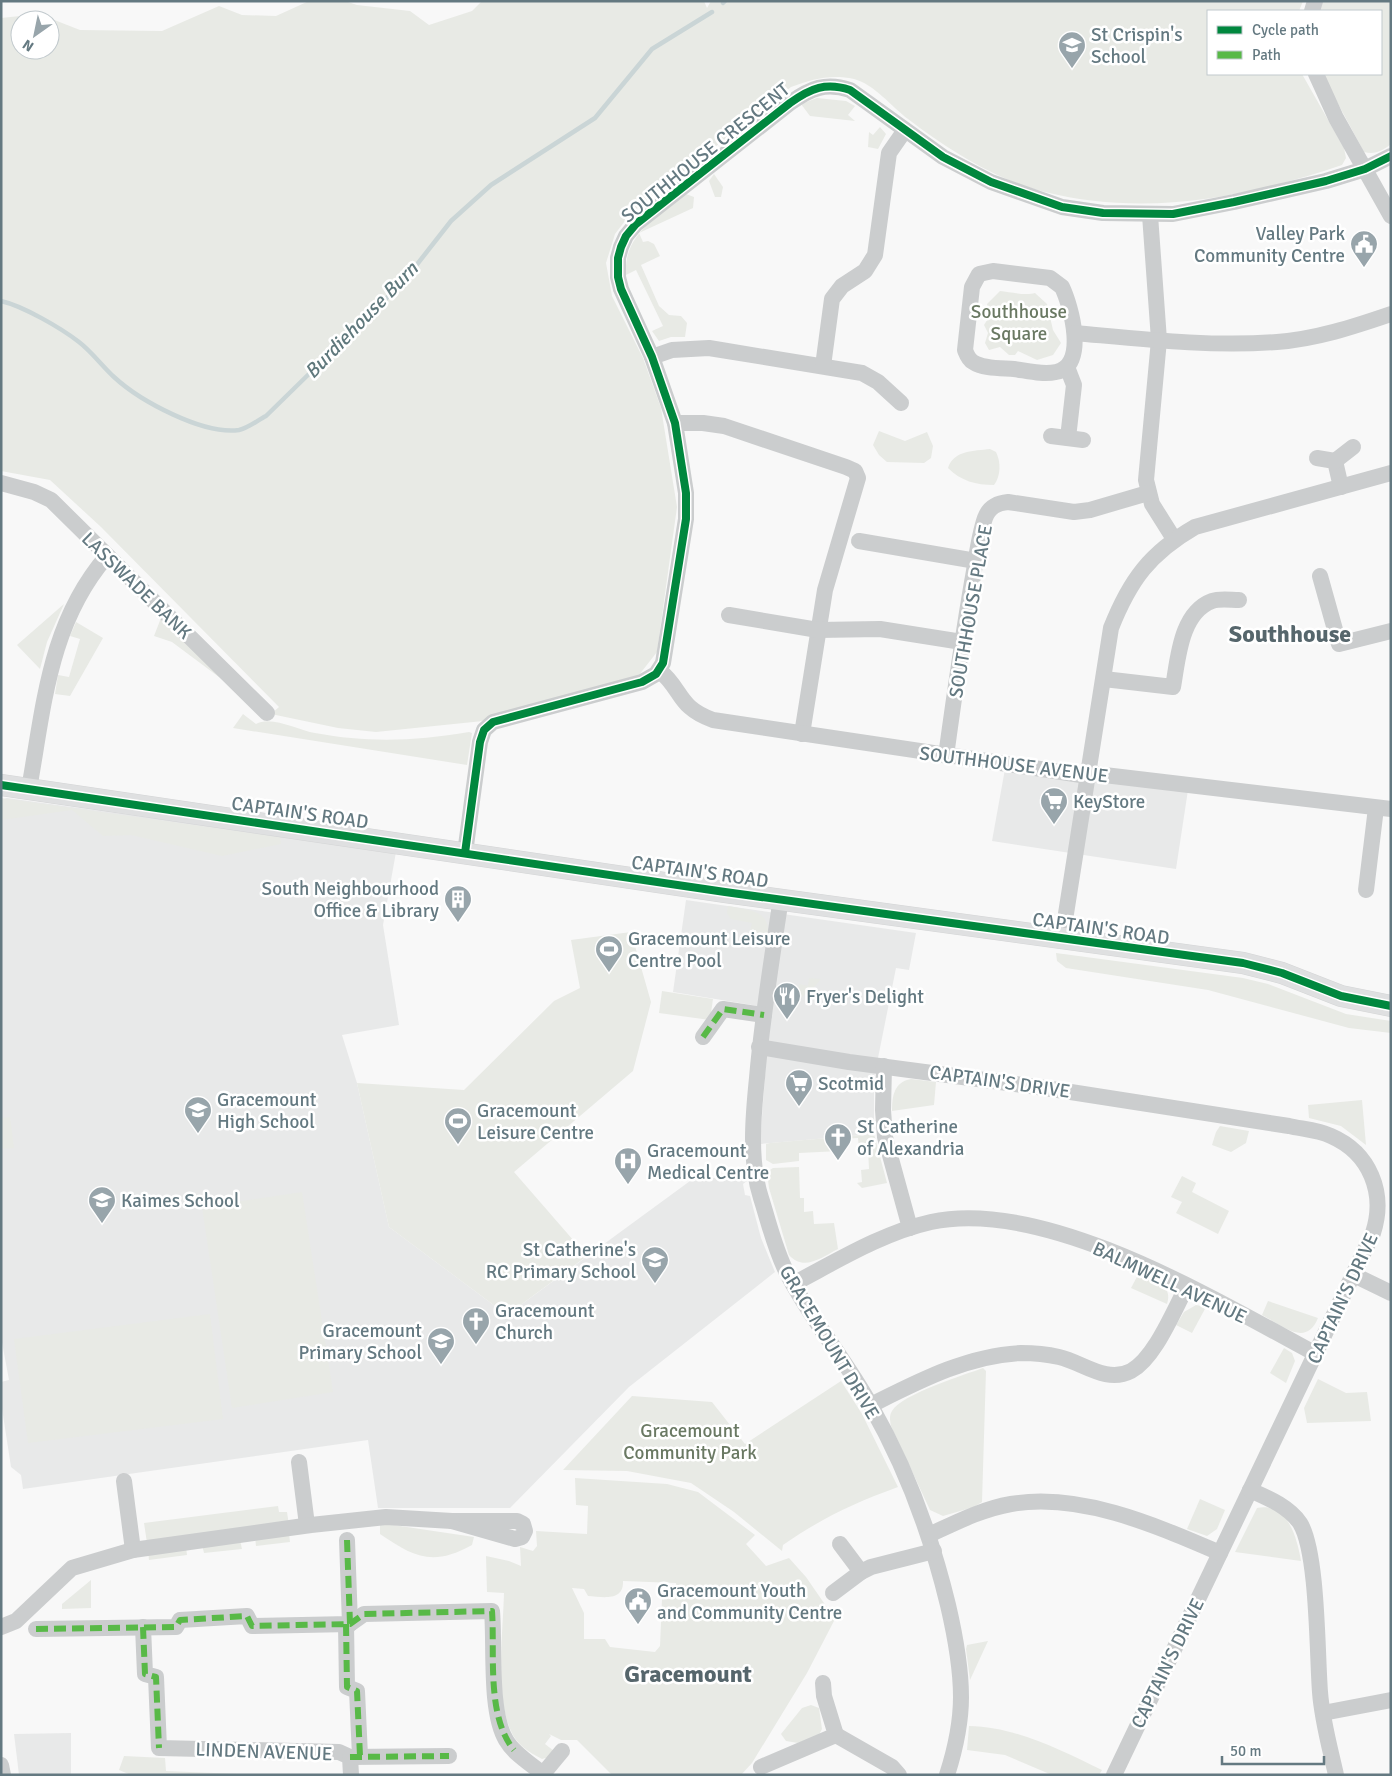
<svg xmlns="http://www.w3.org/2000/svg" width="1392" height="1776" font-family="Signika,sans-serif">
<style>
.built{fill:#e8e9e9}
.green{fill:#e8eae5;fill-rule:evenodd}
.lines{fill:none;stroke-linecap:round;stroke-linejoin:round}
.stream{stroke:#cad5d6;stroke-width:4.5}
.major-casing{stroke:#d4d5d6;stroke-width:22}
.minor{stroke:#cbcdce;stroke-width:16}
.major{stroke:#dfe0e1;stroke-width:21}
.quiet{stroke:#58b947;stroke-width:6;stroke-dasharray:12 6;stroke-linecap:butt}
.cycleway-casing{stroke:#fff;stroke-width:11}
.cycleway{stroke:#00873e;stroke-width:8}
.labels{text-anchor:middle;stroke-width:5;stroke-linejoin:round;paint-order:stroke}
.poi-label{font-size:19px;fill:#647981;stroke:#fff;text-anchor:start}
.street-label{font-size:19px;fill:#647981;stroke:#fff}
.park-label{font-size:19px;fill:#6a7963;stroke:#fff}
.water-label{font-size:20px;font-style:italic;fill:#5f787c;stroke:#fff}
.district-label{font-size:24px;font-weight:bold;fill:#56666c;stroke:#fff}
</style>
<rect width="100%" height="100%" fill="#f8f8f8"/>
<!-- built -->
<g class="built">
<polygon points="1005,769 1188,790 1176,869 992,841"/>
<polygon points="7,798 396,852 383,925 399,1025 342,1035 357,1083 389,1227 507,1315 690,1181 746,1174 747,1181 743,1184 745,1195 750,1196 761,1238 775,1272 629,1387 510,1508 378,1508 368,1440 23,1489 21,1475 11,1467 1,1402 1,1382 9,1380 1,1337 1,800"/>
<polygon points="686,900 916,933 909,970 896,968 874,1078 874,1134 760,1144 770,1008 673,992"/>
<polygon points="71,1733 71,1775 19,1775 14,1734"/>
</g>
<!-- green -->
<g class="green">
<path d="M 309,1 L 345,1 L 357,5 L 410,11 L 429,25 L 472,11 L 482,1 L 704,1 L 707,8 L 711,1 L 1303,1 L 1299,11 L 1208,11 L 1208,74 L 1302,74 L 1344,148 L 1346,158 L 1342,165 C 1244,198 1146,217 1045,192 C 996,180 947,149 908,119 C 892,107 874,84 854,79 C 830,74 813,79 791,87 L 631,213 L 615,234 L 606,263 L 612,296 L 643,358 L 661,408 L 677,507 L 657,652 L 639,675 L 483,721 L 376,732 L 338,728 L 271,714 L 279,707 L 101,527 L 50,480 L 1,471 L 1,18 L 39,14 L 80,30 L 162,31 L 219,6 L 242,15 L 276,16 ZM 20,20 L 50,20 L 50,50 L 20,50 Z"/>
<path d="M 1323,1 L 1391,1 L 1391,144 C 1382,151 1375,155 1364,152 L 1322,74 L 1381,74 L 1381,11 L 1319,11 Z"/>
<polygon points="817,98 846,101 855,106 848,115 855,121 810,116 801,104"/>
<polygon points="880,127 886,134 878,149 868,147 869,132 873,135"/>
<polygon points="714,174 723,187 721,197 715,197 709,181"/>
<path d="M 686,194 L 694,197 L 693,208 L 639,233 L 643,242 L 648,241 L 654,244 L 660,256 L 641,265 L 659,306 L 669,315 L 681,316 L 687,323 L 685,337 L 671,337 L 659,341 L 652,331 L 663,326 L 636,270 L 626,275 C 623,234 658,217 686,194 Z"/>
<path d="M 1000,291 C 1011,292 1026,296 1035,293 L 1047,304 L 1053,330 L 1061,343 L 1053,355 L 1037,360 L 1018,351 L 1015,355 L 1009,355 L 1000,347 L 989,350 L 985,343 L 988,333 L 984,325 L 989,317 L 987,304 Z"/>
<polygon points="879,431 905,441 927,432 933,446 931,458 924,463 887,462 879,455 873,445"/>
<path d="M 990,449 L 996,452 C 1001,462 1001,476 994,485 C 976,485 961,481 948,468 C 954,450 974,451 990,449 Z"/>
<polygon points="64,604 47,642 40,669 17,645"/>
<polygon points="161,618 235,689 172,642 154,636"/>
<polygon points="76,622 103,638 70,696 55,694 58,675 69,677 80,639 70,636"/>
<path d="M 243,714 L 256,724 C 271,715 298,730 315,733 C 369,743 415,741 469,732 L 472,733 L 467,765 L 233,728 Z"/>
<polygon points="1,798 280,837 281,844 222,856 131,835 103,836 72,810 1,820"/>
<path d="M 728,906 C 753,911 773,910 767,942 L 748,941 L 752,923 L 731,919 L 727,913 Z"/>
<polygon points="631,932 651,1002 633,1071 514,1172 587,1256 507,1315 389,1227 357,1083 464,1090 554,1001 580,988 571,940"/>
<polygon points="1056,953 1243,978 1268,984 1346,1014 1391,1021 1391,1033 1349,1028 1208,990 1066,968 1057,961"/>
<polygon points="809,978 821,979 811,991 797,1000 799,984 808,986"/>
<polygon points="662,991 713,999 710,1020 659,1013"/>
<path d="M 911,1079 L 936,1082 L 934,1105 L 892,1111 C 892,1096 894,1082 911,1079 Z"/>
<polygon points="1362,1100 1366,1145 1341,1126 1309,1118 1308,1105"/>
<polygon points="10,1117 14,1148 1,1149 1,1118"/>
<polygon points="1220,1126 1249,1131 1246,1143 1231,1152 1212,1145 1216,1132"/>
<polygon points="874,1134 887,1183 862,1188 857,1183 862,1182 861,1170 869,1169 868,1149 859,1149 858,1138 839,1139 840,1151 799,1153 799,1161 773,1164 766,1160 766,1144 770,1143"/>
<path d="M 799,1167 L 800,1198 L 804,1198 L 804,1212 L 813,1211 L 814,1224 L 834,1223 L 838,1249 C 822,1257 804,1272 789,1255 L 769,1188 L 767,1172 L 773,1168 Z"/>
<polygon points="1182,1176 1196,1183 1192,1192 1229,1211 1218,1234 1176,1213 1182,1202 1171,1197"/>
<polygon points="302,1192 333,1392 232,1408 202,1207"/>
<path d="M 1139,1273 C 1153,1280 1174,1285 1167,1304 L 1131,1288 Z"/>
<path d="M 1268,1301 L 1318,1318 C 1306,1348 1282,1325 1262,1315 Z"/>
<polygon points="1196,1305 1206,1307 1192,1333 1176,1325 1184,1312"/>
<polygon points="210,1314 223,1419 28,1443 14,1339"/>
<polygon points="1284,1348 1292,1353 1295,1361 1286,1383 1270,1373"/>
<path d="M 983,1368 L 986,1371 L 982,1502 L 974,1507 L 943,1516 L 930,1510 L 891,1426 C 890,1420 889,1416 892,1411 C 902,1394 964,1375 983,1368 Z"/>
<polygon points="1318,1379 1346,1393 1367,1392 1371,1421 1307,1423 1304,1408"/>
<path d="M 841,1381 L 862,1414 L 898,1487 C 854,1503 822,1518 783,1545 L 782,1551 L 734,1512 L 691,1483 L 627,1471 L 563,1470 L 632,1396 L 712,1402 L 745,1444 Z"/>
<path d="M 575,1478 L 667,1484 L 698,1492 L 755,1535 L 746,1544 L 766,1566 L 789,1558 L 806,1577 L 835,1619 L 807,1673 L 752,1763 L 741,1775 L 612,1775 L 577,1740 L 561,1740 L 549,1734 L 551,1736 L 545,1744 L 554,1751 L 549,1757 L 542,1759 C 530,1753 516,1744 511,1731 C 495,1697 503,1631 504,1593 L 487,1592 L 486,1556 L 509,1561 L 521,1566 L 520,1547 L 533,1551 L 537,1546 L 536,1531 L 587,1534 L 588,1506 L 576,1505 ZM 623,1581 L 676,1583 L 675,1596 L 668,1595 L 662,1599 L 660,1646 L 655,1652 L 610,1647 L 605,1639 L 584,1639 L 584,1613 L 572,1588 L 584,1589 L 588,1596 C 602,1597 624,1602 623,1581 Z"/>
<polygon points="1200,1499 1225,1510 1217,1529 1207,1536 1187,1529"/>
<polygon points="278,1506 279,1512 287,1512 289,1525 147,1543 144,1523"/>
<path d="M 1257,1508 C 1288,1502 1297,1538 1301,1561 L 1235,1552 Z"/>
<path d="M 380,1523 L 474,1537 L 472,1545 C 432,1567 414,1557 380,1534 Z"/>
<polygon points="289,1533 290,1542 256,1546 255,1537"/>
<polygon points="240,1540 242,1549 204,1553 202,1545"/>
<polygon points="186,1547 187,1555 149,1560 148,1551"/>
<polygon points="91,1580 91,1608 62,1609 62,1604"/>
<polygon points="988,1641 970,1680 966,1649 967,1645"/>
<polygon points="811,1705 819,1708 822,1729 819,1735 798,1743 786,1741 781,1734 802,1708"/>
<path d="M 969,1726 C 1017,1727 1060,1750 1102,1770 L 1099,1775 L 1052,1775 L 1005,1755 L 967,1750 Z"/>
<polygon points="124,1756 165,1758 166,1771 263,1775 131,1775 119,1770"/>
</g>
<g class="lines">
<!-- stream -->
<g class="stream">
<polyline points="723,3 725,1"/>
<path d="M 1,301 C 23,306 61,328 79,342 C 92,352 102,366 114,377 C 140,401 203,435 239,430 C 248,428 258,420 266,416 L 404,281 L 451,221 L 491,185 L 595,118 L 652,49 L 712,12"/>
</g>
<!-- major casing -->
<g class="major-casing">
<polyline id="major" points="1,785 725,892 1243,963 1282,973 1341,996 1391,1006"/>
</g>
<!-- minor -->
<g class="minor">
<polyline points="1312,11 1315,1"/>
<polyline points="1316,74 1336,118 1391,216"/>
<polyline points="1150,215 1159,340 1146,480 1152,504 1174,539"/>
<path d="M 993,271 L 1050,278 L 1062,287 C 1071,306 1088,366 1056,372 C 1043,375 1028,371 1014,369 C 1003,368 983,369 973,362 C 968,359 967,355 965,350 L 972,287 L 979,274 Z"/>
<path d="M 1075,333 C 1142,339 1210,347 1277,342 C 1316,339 1353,327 1391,314"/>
<polyline points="652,357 672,350 709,348 862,373 878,382 901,403"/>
<polyline points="823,366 832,299 842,286 865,271 875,255 889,153 905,130"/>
<polyline points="1067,367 1074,385 1068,438"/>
<polyline points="675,423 703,423 724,426 846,467 855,471 858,478 825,590 802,734"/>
<polyline points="1051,436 1083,440"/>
<polyline points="1317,458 1335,461 1341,487"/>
<polyline points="1335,461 1353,447"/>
<polyline points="1,483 34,492 51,500 267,713"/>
<polyline points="859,541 976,561"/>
<polyline points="1320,576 1339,644 1391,631"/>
<polyline points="729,615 818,630 880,629 962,642"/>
<path d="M 659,670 C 683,690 677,707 713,720 L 1081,775 L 1096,774 L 1391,809"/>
<path d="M 1104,679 L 1173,687 C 1178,660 1180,613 1212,601 C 1220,598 1231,600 1239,600"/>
<path d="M 946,756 C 954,698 962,640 972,582 C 976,562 978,538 985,518 C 989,507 997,503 1008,502 L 1074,512 L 1090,510 L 1148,493"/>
<path d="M 29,789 C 44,706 49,623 107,556"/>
<path d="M 465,853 L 480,742 L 484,730 L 493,722 L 642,682 L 656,674 L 663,663 L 686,519 L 686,493 L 675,423 L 652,357 L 621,289 L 618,277 L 618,258 L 621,247 L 626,236 L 636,224 L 790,103 C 811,88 826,82 850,90 L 943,157 L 991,182 L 1062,207 L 1103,213 L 1173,214 L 1234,202 L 1326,181 L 1365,169 L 1391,156"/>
<polyline points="1366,890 1376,808"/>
<path d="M 781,898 C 772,958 762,1018 757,1078 C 753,1117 749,1161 761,1198 C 769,1223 775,1250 787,1273 C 811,1320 846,1360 871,1406 C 907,1469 931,1535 948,1605 C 955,1635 961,1666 961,1697 C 961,1724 955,1750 947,1775"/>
<path d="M 1062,939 L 1111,628 C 1130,580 1150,553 1195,527 L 1391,473"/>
<polyline points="703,1037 723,1009 764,1015"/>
<path d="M 759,1047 L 849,1062 L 1045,1088 L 1289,1126 C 1302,1129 1318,1130 1331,1136 C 1370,1153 1386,1193 1373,1233 L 1114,1775"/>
<polyline points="884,1066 883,1110 885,1137 910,1228"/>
<polyline points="1354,1275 1391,1293"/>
<path d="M 793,1284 C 837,1261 882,1233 931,1222 C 1046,1197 1217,1301 1316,1354"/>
<path d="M 871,1405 C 917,1382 968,1355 1021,1353 C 1033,1353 1046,1354 1059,1357 C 1082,1362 1106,1384 1131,1371 C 1155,1358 1174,1310 1187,1286"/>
<polyline points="299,1462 307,1525"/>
<polyline points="124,1481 133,1550"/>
<path d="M 1250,1490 C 1268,1498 1288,1506 1300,1523 C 1318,1552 1317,1654 1320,1692 C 1322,1720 1330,1748 1336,1775"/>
<polygon points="452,1521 517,1521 523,1524 525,1531 522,1537 515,1539"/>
<path d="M 929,1535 C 955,1523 982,1509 1011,1504 C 1081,1492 1157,1526 1220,1553"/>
<polyline points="347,1540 350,1624"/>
<polyline points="840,1544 861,1572"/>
<polyline points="833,1593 861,1572 871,1567 934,1551"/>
<polyline points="346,1624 347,1687 357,1691 360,1756"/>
<polyline points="1,1627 16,1621 72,1568 133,1550 311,1525 386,1517 452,1521"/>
<polyline points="143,1627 145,1674 156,1677 159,1748 339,1752 350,1757 351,1775"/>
<path d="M 36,1629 L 176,1627 L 180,1620 L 247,1616 L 252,1626 L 350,1624 L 364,1614 L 492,1611 C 495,1645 489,1712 506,1740 C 514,1754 531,1764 543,1774"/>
<polyline points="1323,1713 1391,1700"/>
<polyline points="836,1735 892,1767 899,1775"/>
<polyline points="350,1757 449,1756"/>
<polyline points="1,1765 3,1775"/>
<polyline points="761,1767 836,1735 824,1696 823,1683"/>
<polyline points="542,1775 562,1751"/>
</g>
<!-- major -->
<use href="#major" class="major"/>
<!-- quiet -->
<g class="quiet">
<polyline points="703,1037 723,1009 764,1015"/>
<polyline points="347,1540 350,1624"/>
<polyline points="346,1624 347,1687 357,1691 360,1756"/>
<polyline points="143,1627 145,1674 156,1677 159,1748"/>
<path d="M 36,1629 L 176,1627 L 180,1620 L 247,1616 L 252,1626 L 350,1624 L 364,1614 L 492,1611 C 495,1653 486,1716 514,1750"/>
<polyline points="350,1757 449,1756"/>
</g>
<!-- cycleway casing -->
<g class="cycleway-casing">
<g id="cycleway">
<polyline points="1,785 725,892 1243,963 1282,973 1341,996 1391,1006"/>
<path d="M 465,853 L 480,742 L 484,730 L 493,722 L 642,682 L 656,674 L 663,663 L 686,519 L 686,493 L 675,423 L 652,357 L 621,289 L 618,277 L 618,258 L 621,247 L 626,236 L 636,224 L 790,103 C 811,88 826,82 850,90 L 943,157 L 991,182 L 1062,207 L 1103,213 L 1173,214 L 1234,202 L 1326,181 L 1365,169 L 1391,156"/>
</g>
</g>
<!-- cycleway -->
<use href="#cycleway" class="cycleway"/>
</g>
<!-- icons -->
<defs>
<g id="school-pin" transform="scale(1.4375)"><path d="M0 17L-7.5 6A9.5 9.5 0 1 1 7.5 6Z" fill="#98a5ab" stroke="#fff"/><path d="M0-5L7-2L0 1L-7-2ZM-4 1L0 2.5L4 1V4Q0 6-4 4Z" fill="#fff"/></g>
<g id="civic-pin" transform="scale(1.4375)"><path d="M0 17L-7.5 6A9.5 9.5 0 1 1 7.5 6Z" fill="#98a5ab" stroke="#fff"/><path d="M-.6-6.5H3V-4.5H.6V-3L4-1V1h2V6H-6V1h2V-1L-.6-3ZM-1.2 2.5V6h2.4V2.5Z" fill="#fff"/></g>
<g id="supermarket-pin" transform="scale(1.4375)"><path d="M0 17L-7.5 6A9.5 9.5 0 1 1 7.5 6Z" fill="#98a5ab" stroke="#fff"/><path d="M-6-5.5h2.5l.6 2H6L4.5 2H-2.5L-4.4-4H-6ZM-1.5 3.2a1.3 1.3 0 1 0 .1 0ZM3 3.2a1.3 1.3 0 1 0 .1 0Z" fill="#fff"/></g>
<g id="building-pin" transform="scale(1.4375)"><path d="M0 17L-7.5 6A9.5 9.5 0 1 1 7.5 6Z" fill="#98a5ab" stroke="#fff"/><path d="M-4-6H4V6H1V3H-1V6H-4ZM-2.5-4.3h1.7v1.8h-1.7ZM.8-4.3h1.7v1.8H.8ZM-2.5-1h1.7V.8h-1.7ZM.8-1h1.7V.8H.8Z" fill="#fff"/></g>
<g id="stadium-pin" transform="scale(1.4375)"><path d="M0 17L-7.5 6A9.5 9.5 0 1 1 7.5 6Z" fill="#98a5ab" stroke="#fff"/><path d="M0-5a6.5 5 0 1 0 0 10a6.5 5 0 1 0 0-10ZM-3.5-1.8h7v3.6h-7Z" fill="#fff"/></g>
<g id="restaurant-pin" transform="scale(1.4375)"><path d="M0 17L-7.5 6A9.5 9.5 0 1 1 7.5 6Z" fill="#98a5ab" stroke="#fff"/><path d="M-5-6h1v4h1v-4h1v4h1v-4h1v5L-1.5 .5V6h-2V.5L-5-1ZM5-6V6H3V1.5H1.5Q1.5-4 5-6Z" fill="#fff"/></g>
<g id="church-pin" transform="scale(1.4375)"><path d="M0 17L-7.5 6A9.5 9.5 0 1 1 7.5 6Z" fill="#98a5ab" stroke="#fff"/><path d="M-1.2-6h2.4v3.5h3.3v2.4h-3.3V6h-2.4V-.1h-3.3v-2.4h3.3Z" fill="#fff"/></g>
<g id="hospital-pin" transform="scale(1.4375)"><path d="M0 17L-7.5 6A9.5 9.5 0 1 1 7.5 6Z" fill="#98a5ab" stroke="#fff"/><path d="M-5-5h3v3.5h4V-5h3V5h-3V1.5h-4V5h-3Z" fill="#fff"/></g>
</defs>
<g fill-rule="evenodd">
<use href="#school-pin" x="1072" y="45"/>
<use href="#civic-pin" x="1364" y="244"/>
<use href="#supermarket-pin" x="1054" y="801"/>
<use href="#building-pin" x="458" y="899"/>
<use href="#stadium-pin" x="609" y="949"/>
<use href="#restaurant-pin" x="787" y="996"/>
<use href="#supermarket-pin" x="799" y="1083"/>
<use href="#school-pin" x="198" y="1110"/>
<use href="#stadium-pin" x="458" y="1121"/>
<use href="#church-pin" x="838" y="1137"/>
<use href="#hospital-pin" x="628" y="1161"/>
<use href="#school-pin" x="102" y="1200"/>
<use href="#school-pin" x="655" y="1260"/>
<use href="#church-pin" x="476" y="1321"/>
<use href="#school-pin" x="441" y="1341"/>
<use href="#civic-pin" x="638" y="1601"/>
</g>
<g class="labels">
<!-- poi labels -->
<g class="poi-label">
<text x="1091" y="41">St Crispin's<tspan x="1091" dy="22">School</tspan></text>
<text x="1345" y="240" text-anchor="end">Valley Park<tspan x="1345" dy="22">Community Centre</tspan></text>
<text x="1073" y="808">KeyStore</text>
<text x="439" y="895" text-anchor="end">South Neighbourhood<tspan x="439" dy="22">Office &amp; Library</tspan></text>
<text x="628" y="945">Gracemount Leisure<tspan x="628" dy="22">Centre Pool</tspan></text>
<text x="806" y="1003">Fryer's Delight</text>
<text x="818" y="1090">Scotmid</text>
<text x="217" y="1106">Gracemount<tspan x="217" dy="22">High School</tspan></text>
<text x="477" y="1117">Gracemount<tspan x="477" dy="22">Leisure Centre</tspan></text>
<text x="857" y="1133">St Catherine<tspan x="857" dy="22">of Alexandria</tspan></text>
<text x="647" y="1157">Gracemount<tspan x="647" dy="22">Medical Centre</tspan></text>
<text x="121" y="1207">Kaimes School</text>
<text x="636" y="1256" text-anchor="end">St Catherine's<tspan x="636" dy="22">RC Primary School</tspan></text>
<text x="495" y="1317">Gracemount<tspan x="495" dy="22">Church</tspan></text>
<text x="422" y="1337" text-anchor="end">Gracemount<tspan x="422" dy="22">Primary School</tspan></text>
<text x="657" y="1597">Gracemount Youth<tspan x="657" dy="22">and Community Centre</tspan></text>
</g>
<!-- street labels -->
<g class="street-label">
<text transform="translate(705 152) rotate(-39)" y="7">SOUTHHOUSE CRESCENT</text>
<text transform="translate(137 585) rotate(44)" y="7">LASSWADE BANK</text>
<text transform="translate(970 611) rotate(-80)" y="7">SOUTHHOUSE PLACE</text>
<text transform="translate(1014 764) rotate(7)" y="7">SOUTHHOUSE AVENUE</text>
<text transform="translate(300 812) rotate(8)" y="7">CAPTAIN'S ROAD</text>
<text transform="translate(700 871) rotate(8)" y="7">CAPTAIN'S ROAD</text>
<text transform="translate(1101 928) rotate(8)" y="7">CAPTAIN'S ROAD</text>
<text transform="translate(1000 1081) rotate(8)" y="7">CAPTAIN'S DRIVE</text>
<text transform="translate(1170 1282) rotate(25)" y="7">BALMWELL AVENUE</text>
<text transform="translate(1342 1298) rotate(-65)" y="7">CAPTAIN'S DRIVE</text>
<text transform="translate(830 1342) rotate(59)" y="7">GRACEMOUNT DRIVE</text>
<text transform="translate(1167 1663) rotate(-64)" y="7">CAPTAIN'S DRIVE</text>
<text transform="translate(264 1751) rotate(2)" y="7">LINDEN AVENUE</text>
</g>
<!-- park labels -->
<g class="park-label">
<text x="1019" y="318">Southhouse<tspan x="1019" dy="22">Square</tspan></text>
<text x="690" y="1437">Gracemount<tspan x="690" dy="22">Community Park</tspan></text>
</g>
<!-- water labels -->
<g class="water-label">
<text transform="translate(361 320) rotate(-46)" y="7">Burdiehouse Burn</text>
</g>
<!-- district labels -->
<g class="district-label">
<text x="1290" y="642">Southhouse</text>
<text x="688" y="1682">Gracemount</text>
</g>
</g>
<!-- border -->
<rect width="1392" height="1776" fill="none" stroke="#647981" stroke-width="5"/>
<!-- legend -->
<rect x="1207" y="10" width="175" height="65" fill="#ffffff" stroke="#c1c9cd"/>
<rect x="1217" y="26" width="25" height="8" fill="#00873e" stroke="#c1c9cd"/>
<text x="1252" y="35" font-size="15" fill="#647981">Cycle path</text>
<rect x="1217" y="51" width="25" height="8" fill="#58b947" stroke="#c1c9cd"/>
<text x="1252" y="60" font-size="15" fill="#647981">Path</text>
<!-- north arrow -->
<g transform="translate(35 35) rotate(213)"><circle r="24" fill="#ffffff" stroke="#c1c9cd"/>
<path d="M0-4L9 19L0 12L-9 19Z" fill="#98a5ab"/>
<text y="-8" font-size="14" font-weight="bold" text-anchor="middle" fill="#647981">N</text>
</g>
<!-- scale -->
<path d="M1222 1756v8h102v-8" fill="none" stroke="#647981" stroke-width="2.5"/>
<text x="1230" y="1756" font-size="15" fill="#647981" stroke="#ffffff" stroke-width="4" paint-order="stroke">50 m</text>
</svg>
